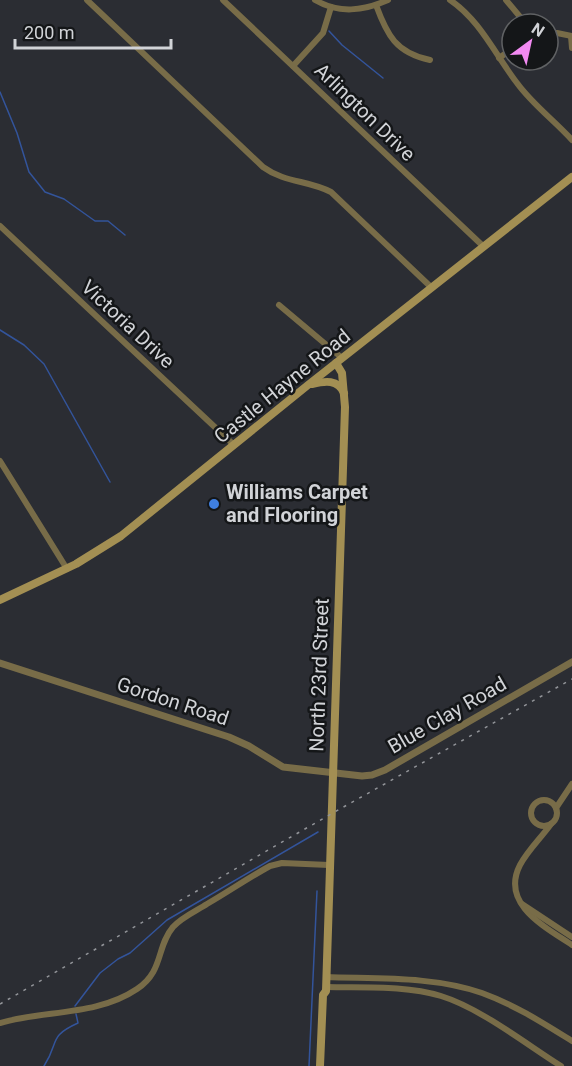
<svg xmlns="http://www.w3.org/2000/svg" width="572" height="1066" font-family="Roboto,sans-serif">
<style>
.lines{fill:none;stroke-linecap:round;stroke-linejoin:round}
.stream{stroke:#33549b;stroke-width:1.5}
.minor{stroke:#786c48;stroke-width:6}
.tertiary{stroke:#786c48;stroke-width:7}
.secondary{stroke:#a38f53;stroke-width:8}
.rail{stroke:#929499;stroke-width:1.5;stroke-dasharray:3 6;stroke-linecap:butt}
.shop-dot{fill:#3f7fe0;stroke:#141618;stroke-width:2}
.labels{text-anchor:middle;stroke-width:5;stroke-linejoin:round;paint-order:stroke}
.street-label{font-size:20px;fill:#d1d3d7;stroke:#141618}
.poi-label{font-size:20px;font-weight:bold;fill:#d1d3d7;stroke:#141618;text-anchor:start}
</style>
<rect width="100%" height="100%" fill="#2b2d33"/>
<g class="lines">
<!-- stream -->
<g class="stream">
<polyline points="329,31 342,45 383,78"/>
<polyline points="0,92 17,133 29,172 45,192 64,199 95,221 108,221 125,235"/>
<polyline points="0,330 24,345 44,364 110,482"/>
<polyline points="75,1006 100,973 118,959 130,953 167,920 318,832"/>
<path d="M 44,1066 C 60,1042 47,1037 78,1023 L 76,1014"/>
<polyline points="309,1066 317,891"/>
</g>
<!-- minor -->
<g class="minor">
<path d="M 87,0 L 263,167 C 285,183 308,180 331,192 L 432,288"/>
<polyline points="223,0 484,247"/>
<path d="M 315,0 C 339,14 363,11 388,0"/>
<path d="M 450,0 C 480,20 496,56 517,83 C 533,105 554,120 572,140"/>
<polyline points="506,0 526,24"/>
<path d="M 376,5 C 387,35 396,53 430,60"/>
<polyline points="548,34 557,33 572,36"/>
<polyline points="571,36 572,48"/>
<polyline points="499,58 512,49"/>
<polyline points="293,66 323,33 331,7"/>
<polyline points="0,226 234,445"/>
<polyline points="279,305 342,358"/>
<polyline points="0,461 67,569"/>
<circle cx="544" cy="813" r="13"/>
<polyline points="556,808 572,784"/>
<path d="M 551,824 C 541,838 528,850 520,865 C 500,904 545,927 572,945"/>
<polyline points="522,904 572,937"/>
<path d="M 326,977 C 377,979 433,976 482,993 C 515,1005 543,1023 572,1041"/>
<path d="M 326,987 C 363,988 405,985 441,996 C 480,1008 526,1044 561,1066"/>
<path d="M 0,1023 C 45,1010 97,1016 137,989 C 164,971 156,947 173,927 C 182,917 196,911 207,904 C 228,892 248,878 270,866 L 282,863 L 329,865"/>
</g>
<!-- tertiary -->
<polyline class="tertiary" points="0,663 229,737 249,746 283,767 362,776 372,775 385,770 572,662"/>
<!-- secondary -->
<g class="secondary">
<path d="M 312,384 C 325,381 338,379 344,393"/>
<polyline points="0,600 76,564 121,536 308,385 572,177"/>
<polyline points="320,1066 323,995 326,991 345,407 342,373 336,363"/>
</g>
<!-- rail -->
<polyline class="rail" points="0,1004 331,814 572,679"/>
</g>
<!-- markers -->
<circle class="shop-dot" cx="214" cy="504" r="6"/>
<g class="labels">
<!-- street labels -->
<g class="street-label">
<text transform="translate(365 112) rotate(44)" y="7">Arlington Drive</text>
<text transform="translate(128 324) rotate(43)" y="7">Victoria Drive</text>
<text transform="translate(282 386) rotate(-39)" y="7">Castle Hayne Road</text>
<text transform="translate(319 675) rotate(-88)" y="7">North 23rd Street</text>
<text transform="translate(173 701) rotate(18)" y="7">Gordon Road</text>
<text transform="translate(447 715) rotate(-30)" y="7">Blue Clay Road</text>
</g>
<!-- poi labels -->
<g class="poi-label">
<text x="226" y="499">Williams Carpet<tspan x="226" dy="23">and Flooring</tspan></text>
</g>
</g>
<!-- north arrow -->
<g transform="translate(530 42) rotate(33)"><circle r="28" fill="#141618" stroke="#606264" stroke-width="1.5"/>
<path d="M0-4.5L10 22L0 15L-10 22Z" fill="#f28af2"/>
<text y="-9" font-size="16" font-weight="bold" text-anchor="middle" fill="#d1d3d7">N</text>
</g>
<!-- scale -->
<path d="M15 39v9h156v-9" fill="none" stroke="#d1d3d7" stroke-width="3"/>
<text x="24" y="39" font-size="18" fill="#d1d3d7" stroke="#141618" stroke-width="4.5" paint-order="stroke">200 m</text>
</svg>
